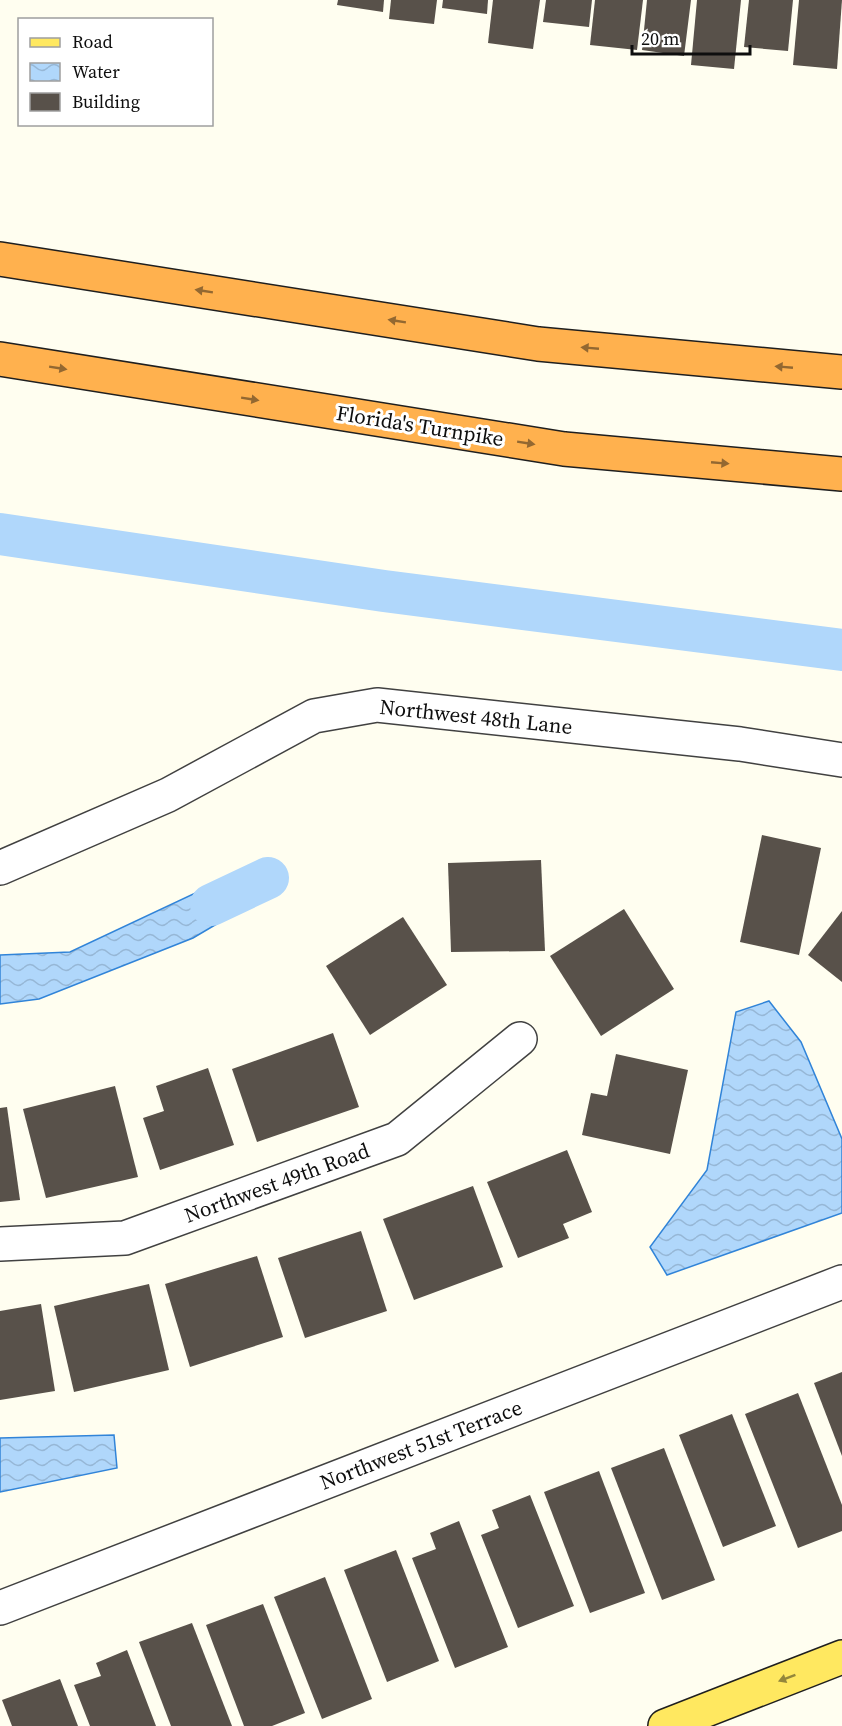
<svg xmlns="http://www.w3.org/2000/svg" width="842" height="1726" font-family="'Source Serif 4',serif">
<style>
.water{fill:url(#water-waves);stroke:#3184d8;stroke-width:1.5}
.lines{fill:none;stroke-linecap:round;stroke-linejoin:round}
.canal{stroke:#b0d7fb;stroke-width:42}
.building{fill:#58514a}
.minor-casing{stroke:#414141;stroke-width:36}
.major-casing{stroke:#1f1f1f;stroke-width:36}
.highway-casing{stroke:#1f1f1f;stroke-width:36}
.minor{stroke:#fff;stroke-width:33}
.major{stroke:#ffe860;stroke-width:33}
.highway{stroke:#ffb14e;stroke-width:33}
.oneway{fill:#936831}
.oneway2{fill:#93863b}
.labels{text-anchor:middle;stroke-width:6;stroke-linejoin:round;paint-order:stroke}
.street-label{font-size:21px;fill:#0e0e0e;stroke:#fff}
</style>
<defs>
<pattern id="water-waves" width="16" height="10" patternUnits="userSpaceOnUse" patternTransform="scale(1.5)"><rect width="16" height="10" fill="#b0d7fb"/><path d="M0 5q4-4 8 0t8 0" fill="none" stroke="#96b7d6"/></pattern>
</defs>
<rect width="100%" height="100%" fill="#fffef0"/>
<!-- water -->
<g class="water">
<polygon points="240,872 281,886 193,938 39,999 0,1004 0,955 70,952"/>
<polygon points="769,1001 801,1042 842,1139 842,1213 667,1275 650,1247 707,1170 736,1012"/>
<polygon points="114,1435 117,1468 0,1492 0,1438"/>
</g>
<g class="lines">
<!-- canal -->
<g class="canal">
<polyline points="0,534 384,591 842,650"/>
<polyline points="211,905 268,878"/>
</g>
</g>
<!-- building -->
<g class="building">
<polygon points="338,0 384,0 383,12 337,5"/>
<polygon points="391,0 437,0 434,24 389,19"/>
<polygon points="443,0 488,0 487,14 442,8"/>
<polygon points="493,0 540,0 533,49 488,43"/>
<polygon points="546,0 592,0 589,27 543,22"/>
<polygon points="595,0 643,0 637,50 590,45"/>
<polygon points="647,0 691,0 684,56 642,50"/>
<polygon points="697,0 741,0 734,69 691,65"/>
<polygon points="749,0 793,0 788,51 744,47"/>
<polygon points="799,0 842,0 837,69 793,65"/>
<polygon points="762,835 821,848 799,955 740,942"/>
<polygon points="541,860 545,951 451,952 448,863"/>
<polygon points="624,909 674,989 601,1036 550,956"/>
<polygon points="842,911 842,982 808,955"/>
<polygon points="403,917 447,985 370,1035 326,966"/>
<polygon points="333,1033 359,1107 257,1142 232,1069"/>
<polygon points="616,1054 688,1070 670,1154 582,1135 591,1093 607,1096"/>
<polygon points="208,1068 234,1145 160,1170 143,1118 164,1111 156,1086"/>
<polygon points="115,1086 138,1177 46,1198 23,1109"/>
<polygon points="7,1107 20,1200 0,1202 0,1108"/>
<polygon points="567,1150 592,1212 563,1224 569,1238 518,1258 487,1182"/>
<polygon points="473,1186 503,1267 414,1300 383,1219"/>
<polygon points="361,1231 387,1311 305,1338 278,1258"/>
<polygon points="257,1256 283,1337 190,1367 165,1284"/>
<polygon points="149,1284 169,1370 74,1392 54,1306"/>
<polygon points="41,1304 55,1391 0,1400 0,1311"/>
<polygon points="842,1372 842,1456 814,1383"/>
<polygon points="798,1393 842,1505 842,1531 798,1548 745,1414"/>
<polygon points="732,1414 776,1526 723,1547 679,1435"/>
<polygon points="664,1448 715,1580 662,1600 611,1468"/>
<polygon points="599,1471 645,1593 590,1613 544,1492"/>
<polygon points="530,1495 574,1606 518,1628 481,1535 499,1528 492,1510"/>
<polygon points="459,1521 508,1647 455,1668 412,1558 436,1549 430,1533"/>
<polygon points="396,1550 439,1661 387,1682 344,1570"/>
<polygon points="325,1577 372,1699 322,1719 274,1597"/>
<polygon points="263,1604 305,1713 272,1726 244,1726 206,1625"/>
<polygon points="192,1623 232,1726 171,1726 139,1642"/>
<polygon points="127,1650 156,1726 90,1726 74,1685 101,1676 96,1663"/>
<polygon points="60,1679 78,1726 12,1726 2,1700"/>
</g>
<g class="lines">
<!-- minor casing -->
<g class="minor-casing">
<g id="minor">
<polyline points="0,868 168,795 314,716 377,705 740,744 842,760"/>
<polyline points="0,1244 125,1238 397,1139 520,1039"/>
<polyline points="0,1608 842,1282"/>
</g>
</g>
<!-- major casing -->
<g class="major-casing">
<polyline id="major" points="665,1726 842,1657"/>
</g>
<!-- highway casing -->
<g class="highway-casing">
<g id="highway">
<polyline points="0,259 538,344 842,372"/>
<polyline points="0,359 564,449 842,474"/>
</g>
</g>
<!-- minor -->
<use href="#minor" class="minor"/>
<!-- major -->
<use href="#major" class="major"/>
<!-- highway -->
<use href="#highway" class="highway"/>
</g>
<!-- one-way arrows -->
<defs><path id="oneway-solid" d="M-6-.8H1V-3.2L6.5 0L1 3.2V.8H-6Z" transform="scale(1.5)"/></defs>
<g class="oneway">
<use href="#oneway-solid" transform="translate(204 291) rotate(-171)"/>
<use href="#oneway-solid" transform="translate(397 321) rotate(-171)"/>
<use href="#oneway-solid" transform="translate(590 348) rotate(-175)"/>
<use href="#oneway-solid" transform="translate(784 367) rotate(-175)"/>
<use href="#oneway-solid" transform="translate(58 368) rotate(9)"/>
<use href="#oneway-solid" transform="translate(250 399) rotate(9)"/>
<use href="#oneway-solid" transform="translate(526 443) rotate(9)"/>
<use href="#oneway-solid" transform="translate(720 463) rotate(5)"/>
</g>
<use class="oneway2" href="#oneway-solid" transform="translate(787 1678) rotate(159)"/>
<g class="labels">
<!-- street labels -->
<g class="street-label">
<text transform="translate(420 426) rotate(9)" y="7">Florida's Turnpike</text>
<text transform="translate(476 717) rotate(6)" y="7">Northwest 48th Lane</text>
<text transform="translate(277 1183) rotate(-20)" y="7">Northwest 49th Road</text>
<text transform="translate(421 1445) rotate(-21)" y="7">Northwest 51st Terrace</text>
</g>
</g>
<!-- legend -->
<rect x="18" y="18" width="195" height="108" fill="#ffffff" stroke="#9f9f9f" stroke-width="1.5"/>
<rect x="30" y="38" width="30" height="9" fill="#ffe860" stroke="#9f9f9f" stroke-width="1.5"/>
<text x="72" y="48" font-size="18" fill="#0e0e0e">Road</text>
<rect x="30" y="63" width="30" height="18" fill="url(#water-waves)" stroke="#9f9f9f" stroke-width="1.5"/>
<text x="72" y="78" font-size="18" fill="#0e0e0e">Water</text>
<rect x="30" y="93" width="30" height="18" fill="#58514a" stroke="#9f9f9f" stroke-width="1.5"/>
<text x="72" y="108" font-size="18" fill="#0e0e0e">Building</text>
<!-- scale -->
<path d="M632 45v9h118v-9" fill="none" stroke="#0e0e0e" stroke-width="3"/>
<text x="641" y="45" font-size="18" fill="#0e0e0e" stroke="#ffffff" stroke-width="4.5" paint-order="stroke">20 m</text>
</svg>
